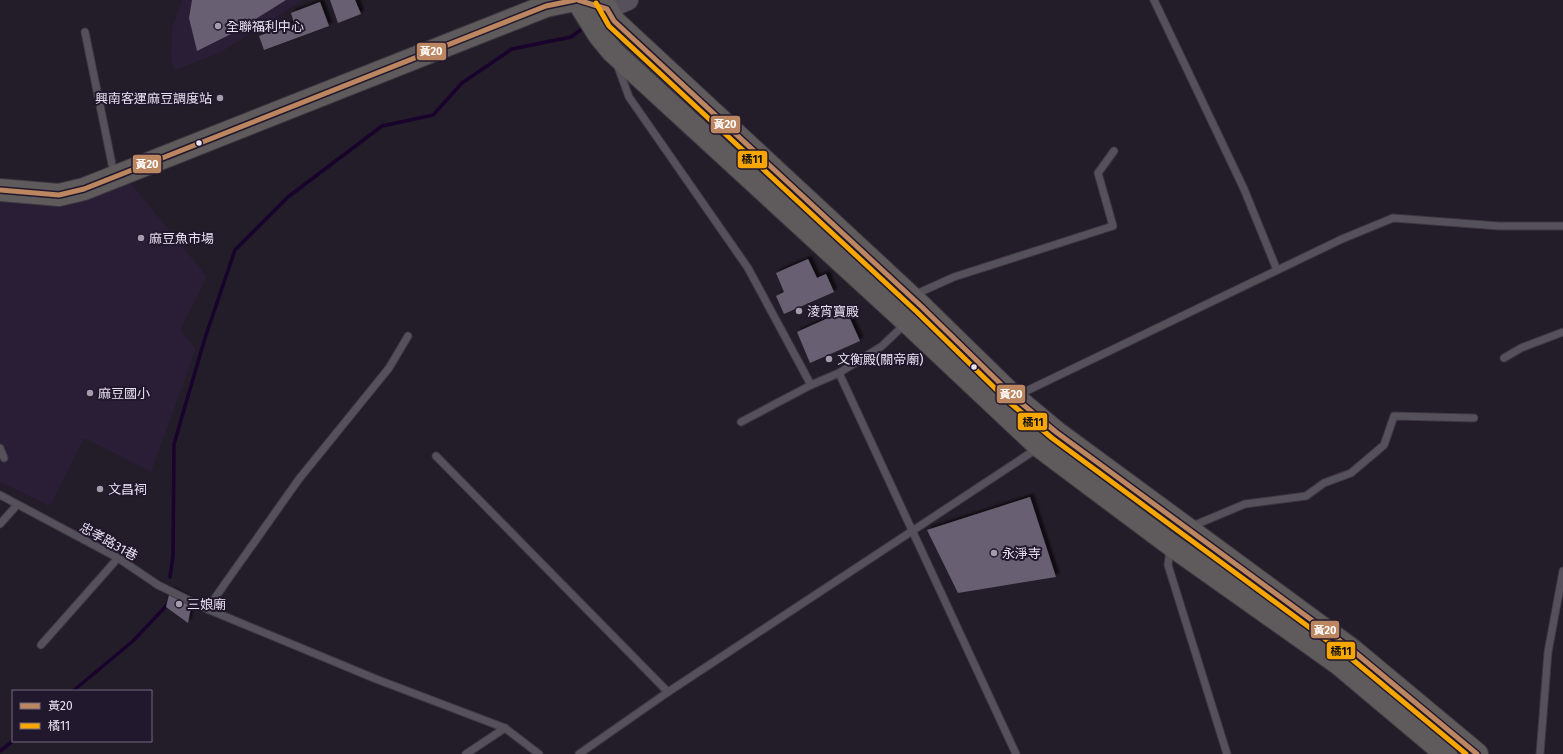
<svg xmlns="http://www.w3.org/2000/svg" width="1563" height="754" font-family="'Fira Sans','Noto Sans TC',sans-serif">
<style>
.built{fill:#2a1d36}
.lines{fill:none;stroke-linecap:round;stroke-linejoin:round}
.stream{stroke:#19032c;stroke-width:3.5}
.building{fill:#685f72;filter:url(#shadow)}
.lane-casing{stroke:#3c3741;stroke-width:9}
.secondary-casing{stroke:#3c3741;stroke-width:22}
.primary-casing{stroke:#3c3741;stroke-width:24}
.lane{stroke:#55515a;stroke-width:7}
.secondary{stroke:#55515a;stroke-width:20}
.primary{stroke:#5f5a5b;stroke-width:22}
.bus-1-casing{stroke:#22182d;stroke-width:8}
.bus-2-casing{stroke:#22182d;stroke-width:8}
.bus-1{stroke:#bb8660;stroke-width:5}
.bus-2{stroke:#f7a600;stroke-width:5}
.poi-dot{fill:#a39dab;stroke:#22182d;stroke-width:1.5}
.bus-dot{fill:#e9e2f1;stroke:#22182d;stroke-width:1.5}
.labels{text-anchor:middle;stroke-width:4;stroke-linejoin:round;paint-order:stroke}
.poi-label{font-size:13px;fill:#e9e2f1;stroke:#22182d;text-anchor:start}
.street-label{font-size:13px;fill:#e9e2f1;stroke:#22182d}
.line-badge{stroke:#22182d;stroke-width:1.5}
.badge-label{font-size:11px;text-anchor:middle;font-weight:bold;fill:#fff}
.pale-badge-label{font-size:11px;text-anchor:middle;font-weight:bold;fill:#111}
</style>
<defs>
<filter id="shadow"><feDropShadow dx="3.5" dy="-3.5" stdDeviation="1" flood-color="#0009"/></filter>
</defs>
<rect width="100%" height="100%" fill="#221d28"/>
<!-- built -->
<g class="built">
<polygon points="182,0 303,0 220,53 175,70 171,60 172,28"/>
<polygon points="126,177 207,277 180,330 196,349 151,472 84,438 50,506 0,482 0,192"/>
</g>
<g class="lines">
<!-- stream -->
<g class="stream">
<polyline points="170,577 173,556 174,444 205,338 235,250 288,197 382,126 433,115 462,83 512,49 571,37 586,26"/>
<polyline points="73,691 133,641 169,603"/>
<polyline points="0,751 13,741"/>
</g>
</g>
<!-- building -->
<g class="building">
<polygon points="192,0 286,0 233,33 197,51 189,18"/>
<polygon points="330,0 355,0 361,14 338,23"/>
<polygon points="320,2 329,26 264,50 259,36 294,23 291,13"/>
<polygon points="808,259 817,278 826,274 834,292 784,314 776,296 784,292 776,273"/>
<polygon points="846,310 860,341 810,363 797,332"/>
<polygon points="1030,497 1056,577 958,593 927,530"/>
<polygon points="170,591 192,602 188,623 166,607"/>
</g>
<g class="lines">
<!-- lane casing -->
<g class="lane-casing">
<g id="lane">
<polyline points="1154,0 1244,189 1277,270"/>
<polyline points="85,32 114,174"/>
<polyline points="618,67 629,97 748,268 811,385"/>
<polyline points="914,295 954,277 1113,226 1098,173 1114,151"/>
<polyline points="1504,358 1521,348 1563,332"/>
<polyline points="839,373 1016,754"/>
<polyline points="1018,395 1342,239 1393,218 1499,226 1563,226"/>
<polyline points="741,422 811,385 839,373 882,346 905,324"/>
<polyline points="0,448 4,458"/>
<polyline points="436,456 668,692"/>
<polyline points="0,495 118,558 158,585 207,609 376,679 505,728 539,754"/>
<polyline points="0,524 17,505"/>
<polyline points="1190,527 1245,504 1306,496 1324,483 1351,473 1384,445 1394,416 1474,418"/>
<polyline points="1170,549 1168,565 1227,754"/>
<polyline points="207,609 299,479 389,368 408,336"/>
<polyline points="41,645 118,558"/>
<polyline points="466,754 505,728"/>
<polyline points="579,754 668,692 1038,448"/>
<polyline points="1540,754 1548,652 1563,571"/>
</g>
</g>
<!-- secondary casing -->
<g class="secondary-casing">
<polyline id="secondary" points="602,0 607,9 628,0"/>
</g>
<!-- primary casing -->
<g class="primary-casing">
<g id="primary">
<polyline points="577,0 599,35 613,52 907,322 1040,447 1171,545 1339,664 1446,754"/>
<polyline points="578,0 607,9 614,21 922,307 1014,397 1056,432 1351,649 1477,754"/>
<polyline points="0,190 59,195 84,189 546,6 575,0"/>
</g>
</g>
<!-- lane -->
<use href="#lane" class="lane"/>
<!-- secondary -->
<use href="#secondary" class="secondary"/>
<!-- primary -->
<use href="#primary" class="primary"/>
<!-- bus-1 casing -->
<g class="bus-1-casing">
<g id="bus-1">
<polyline points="578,0 607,9 614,21 922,307 1014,397 1056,432 1351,649 1477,754"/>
<polyline points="0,190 59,195 84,189 546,6 575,0"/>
</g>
</g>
<!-- bus-2 casing -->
<g class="bus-2-casing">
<polyline id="bus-2" points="596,3 609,26 917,312 1009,402 1052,438 1347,655 1466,754"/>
</g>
<!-- bus-1 -->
<use href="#bus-1" class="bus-1"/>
<!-- bus-2 -->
<use href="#bus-2" class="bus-2"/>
</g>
<!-- markers -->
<g class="poi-dot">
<circle cx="218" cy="26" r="4"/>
<circle cx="220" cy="98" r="4"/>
<circle cx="141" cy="238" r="4"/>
<circle cx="799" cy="311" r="4"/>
<circle cx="829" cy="359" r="4"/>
<circle cx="90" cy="393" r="4"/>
<circle cx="100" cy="489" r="4"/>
<circle cx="994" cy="553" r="4"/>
<circle cx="179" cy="604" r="4"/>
</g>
<g class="bus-dot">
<circle cx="199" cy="143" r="3.5"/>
<circle cx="974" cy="367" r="3.5"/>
</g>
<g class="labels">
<!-- poi labels -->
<g class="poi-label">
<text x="226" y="31">全聯福利中心</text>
<text x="212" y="103" text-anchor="end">興南客運麻豆調度站</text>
<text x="149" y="243">麻豆魚市場</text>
<text x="807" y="316">淩宵寶殿</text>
<text x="837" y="364">文衡殿(關帝廟)</text>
<text x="98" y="398">麻豆國小</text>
<text x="108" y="494">文昌祠</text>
<text x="1002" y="558">永淨寺</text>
<text x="187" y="609">三娘廟</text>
</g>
<!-- street labels -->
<g class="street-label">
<text transform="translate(109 541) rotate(29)" y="5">忠孝路31巷</text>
</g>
</g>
<g class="line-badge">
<rect x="416" y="42" width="31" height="19" rx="4" fill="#bb8660"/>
<rect x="710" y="115" width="31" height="19" rx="4" fill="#bb8660"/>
<rect x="737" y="150" width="31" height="19" rx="4" fill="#f7a600"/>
<rect x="132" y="154" width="30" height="20" rx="4" fill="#bb8660"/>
<rect x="996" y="384" width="30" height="20" rx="4" fill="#bb8660"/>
<rect x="1017" y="412" width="31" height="19" rx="4" fill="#f7a600"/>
<rect x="1310" y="620" width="30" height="19" rx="4" fill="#bb8660"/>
<rect x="1326" y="641" width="30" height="19" rx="4" fill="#f7a600"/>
</g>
<g class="badge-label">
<text x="431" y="55">黃20</text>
<text x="725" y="128">黃20</text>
<text x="147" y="168">黃20</text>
<text x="1011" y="398">黃20</text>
<text x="1325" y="634">黃20</text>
</g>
<g class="pale-badge-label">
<text x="752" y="163">橘11</text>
<text x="1033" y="426">橘11</text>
<text x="1341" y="655">橘11</text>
</g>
<!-- legend -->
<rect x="12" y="690" width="140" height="52" fill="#22182d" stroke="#72697b"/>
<rect x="20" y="703" width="20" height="6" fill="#bb8660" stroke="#72697b"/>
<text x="48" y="710" font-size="12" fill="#e9e2f1">黃20</text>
<rect x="20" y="723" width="20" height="6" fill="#f7a600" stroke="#72697b"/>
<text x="48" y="730" font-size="12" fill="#e9e2f1">橘11</text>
</svg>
